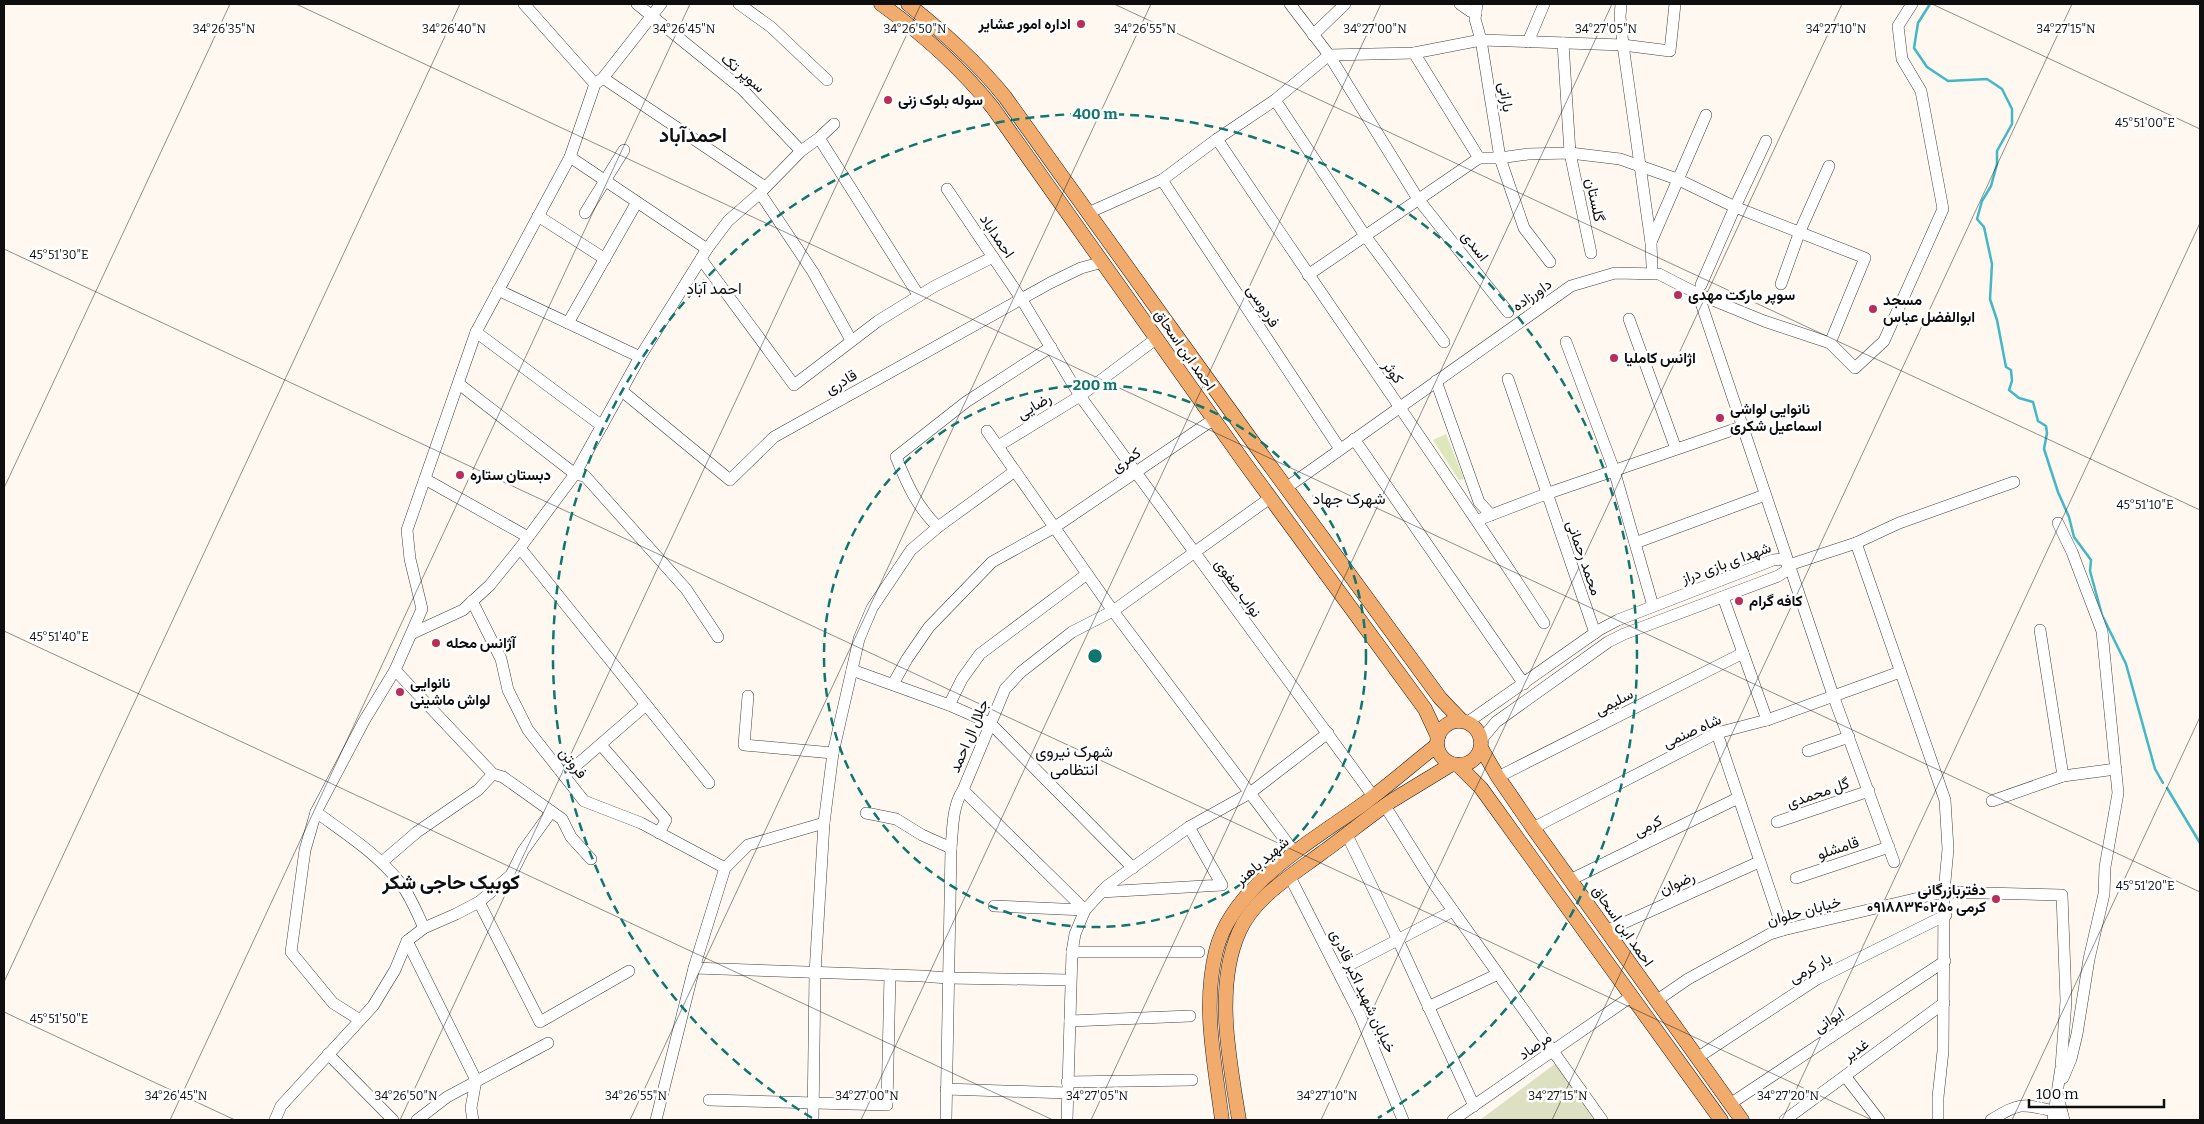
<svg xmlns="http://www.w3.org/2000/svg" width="2204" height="1124" font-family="Bitter,Vazirmatn,serif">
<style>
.green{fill:#dee7bb}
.cemetery{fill:#dee0c2}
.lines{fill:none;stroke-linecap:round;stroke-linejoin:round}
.stream{stroke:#42b7c6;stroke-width:2.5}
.minor-casing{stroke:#414141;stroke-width:12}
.major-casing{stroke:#1f1f1f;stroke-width:15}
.minor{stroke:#fff;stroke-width:11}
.major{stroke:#f1ac6d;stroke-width:14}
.ticks{fill:none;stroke:#0e0e0e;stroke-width:1;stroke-opacity:0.45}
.ring{fill:none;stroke:#0f766e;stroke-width:2.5;stroke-dasharray:9 6}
.poi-dot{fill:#b82d5a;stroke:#fff;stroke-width:2}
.labels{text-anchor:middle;stroke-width:5;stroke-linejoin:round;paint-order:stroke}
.poi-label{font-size:15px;font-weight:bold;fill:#0e0e0e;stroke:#fff;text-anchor:start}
.street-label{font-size:15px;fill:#0e0e0e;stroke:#fff}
.neighbourhood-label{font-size:16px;fill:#0e0e0e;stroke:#fff}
.district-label{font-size:20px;font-weight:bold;fill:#0e0e0e;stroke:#fff}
.ticks-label{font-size:12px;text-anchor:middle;fill:#0e0e0e;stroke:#fff;stroke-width:5;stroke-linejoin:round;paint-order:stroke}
.centre{fill:#0f766e;stroke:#fff;stroke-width:2.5}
.ring-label{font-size:15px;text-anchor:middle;font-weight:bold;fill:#0f766e;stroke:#fff;stroke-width:5;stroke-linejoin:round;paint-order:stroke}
</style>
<rect width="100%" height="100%" fill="#fef8f0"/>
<!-- green -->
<polygon class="green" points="1446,434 1464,479 1459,480 1433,440"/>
<!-- cemetery -->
<polygon class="cemetery" points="1556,1063 1595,1120 1480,1120"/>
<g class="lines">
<!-- stream -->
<g class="stream">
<polyline points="1930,4 1918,23 1914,48 1927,67 1948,81 1987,79 2002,89 2012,109 2012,124 1997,151 1997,164 1991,186 1982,201 1977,219 1984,227 1992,264 1990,299 1997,320 2006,367 2011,370 2012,381 2009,390 2019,398 2033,402 2038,421 2046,426 2047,433 2044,449 2058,492 2069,517 2074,537 2091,560 2090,571 2102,615 2126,664 2155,769 2163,783"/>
<polyline points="2167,788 2200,843"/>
</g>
<!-- minor casing -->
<g class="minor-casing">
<g id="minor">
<polyline points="524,4 595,84"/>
<polyline points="637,4 742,89 801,151"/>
<polyline points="739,4 771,27 827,80"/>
<polyline points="1290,4 1329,55 1418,199 1508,312"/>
<polyline points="1460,4 1470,11 1476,13"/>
<polyline points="1477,4 1475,19 1481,40 1500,158 1524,228 1550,262"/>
<polyline points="1621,4 1620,17 1623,45 1651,243 1652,266"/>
<polyline points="1313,35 1345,4"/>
<polyline points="1528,42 1544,4"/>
<polyline points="1563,43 1570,153 1591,253"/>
<polyline points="1414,53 1479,158"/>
<polyline points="603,78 765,187"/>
<polyline points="1275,100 1366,237 1444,342"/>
<polyline points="819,138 919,296"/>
<path d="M 1217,139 C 1325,301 1438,459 1544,623"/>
<polyline points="570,157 707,249"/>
<polyline points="1162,180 1340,449"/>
<polyline points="947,189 1022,300 1080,396 1373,796"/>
<polyline points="760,193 813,272 851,340"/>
<polyline points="585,213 624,150"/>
<polyline points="1088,213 1162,180 1217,139 1275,100 1329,55 1414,53 1481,40 1623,45 1670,51 1675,4"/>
<polyline points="538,216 605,259"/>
<polyline points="1651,242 1706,115"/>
<polyline points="701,259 794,385 878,321 935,286 993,257"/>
<polyline points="1308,275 1479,158 1500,158 1528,154 1570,153 1620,159 1677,179 1735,207 1865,258 1830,343"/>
<polyline points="1781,284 1800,231 1829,166"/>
<polyline points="1701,285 1735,207 1766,141"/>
<polyline points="498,290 640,357"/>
<polyline points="1698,294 1833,695 1894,862"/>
<polyline points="1629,319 1676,449"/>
<polyline points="568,323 637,202"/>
<polyline points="476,332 602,426"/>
<polyline points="1566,342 1614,470 1653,606"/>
<polyline points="1508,379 1595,633"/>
<polyline points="1436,381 1479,502 1491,515"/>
<polyline points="459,384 575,474 585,476 686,589 718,637"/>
<polyline points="622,391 730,480 774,437 1050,283 1081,268 1103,262"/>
<polyline points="987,431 1113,611 1295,853"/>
<polyline points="1354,439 1524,684"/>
<polyline points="998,446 1080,396 1157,338"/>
<polyline points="425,479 528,537"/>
<polyline points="1286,488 1571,286 1615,273 1659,274 1698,294 1764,321 1830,343 1855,368 1884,341 1943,209 1921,91 1902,59 1898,26 1912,4"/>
<polyline points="1478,520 1546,494 1741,427"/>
<polyline points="2058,523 2072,552 2102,631 2118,793 2105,867 2104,894 2089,959 2077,1034 2071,1059 2063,1078"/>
<path d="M 938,527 C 917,507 907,484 896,457 L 966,402 L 1051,347"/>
<polyline points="1635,543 1765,495"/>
<polyline points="1856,543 1945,800 1948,849 1944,892 1943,1051 1938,1097 1938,1120"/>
<polyline points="520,548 709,783"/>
<polyline points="1789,565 1856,543 1899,523 2014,482"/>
<polyline points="1723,597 1767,720"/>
<polyline points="472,601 501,659 508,690 528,730 584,801 641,823 725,868"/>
<polyline points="2040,630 2063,776"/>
<polyline points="413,633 463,610 490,585 520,548 575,474 640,357 707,249 728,221 760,193 801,151 819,138 834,124"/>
<polyline points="395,670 493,774 503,777 562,819 571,837 591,859"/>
<polyline points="852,670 949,705 990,723 1133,868"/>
<polyline points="893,684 907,659 929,627 992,562 1055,527 1214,419"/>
<polyline points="748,696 744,745 833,753"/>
<polyline points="949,705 962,679 980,654 1087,574"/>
<polyline points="1468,722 1599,630 1618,620 1773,560 1783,559 1789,565"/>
<polyline points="1717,733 1783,930"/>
<polyline points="1481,740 1496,722 1608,642 1624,634 1778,576 1786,571 1789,565"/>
<polyline points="601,745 666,820 659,833"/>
<polyline points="1808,751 1849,737"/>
<polyline points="564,776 646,705"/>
<polyline points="1498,777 1743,653"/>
<polyline points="963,790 1085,910"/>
<polyline points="1992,801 2063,776 2116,769"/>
<polyline points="1385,806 1432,881 1602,1120"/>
<path d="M 316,812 C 346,834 378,854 401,884 C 411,897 417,913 424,928"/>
<polyline points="866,813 896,819 922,835 951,848"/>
<polyline points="1777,822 1869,791"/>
<polyline points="1533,828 1717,733 1767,720 1900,672"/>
<polyline points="1347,835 1398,940 1474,1106"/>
<polyline points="382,862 417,832 478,790 493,774"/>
<polyline points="1290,877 1360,1015 1403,1120"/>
<polyline points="1796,878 1889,847"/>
<polyline points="1570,880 1738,798"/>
<polyline points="1101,892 1222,885 1189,827"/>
<polyline points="479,902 540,1022 629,971"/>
<polyline points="994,906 1085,910"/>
<polyline points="1606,931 1759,862"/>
<polyline points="407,941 476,1080 471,1108 473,1120"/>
<polyline points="1072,952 1199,952"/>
<polyline points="694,968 922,976 947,978 1070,980"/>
<polyline points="1338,971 1453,911"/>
<polyline points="1656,1001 1688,979 1770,934 1783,930 1944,892 2062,895 2066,1001 2061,1067 2053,1120"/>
<polyline points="1428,1007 1498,974"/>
<polyline points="360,1020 333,1003 291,952 305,850 316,812 364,721 395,670 422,609 410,559 407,530 476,332 570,157 595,84 603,78 661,4"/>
<polyline points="1070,1021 1190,1016"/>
<polyline points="328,1054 393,1120"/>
<polyline points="1697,1058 1817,979 1946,915"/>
<polyline points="1845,1076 1879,1120"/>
<polyline points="1067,1082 1192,1080"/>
<polyline points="946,1089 1067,1093"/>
<polyline points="2058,1097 2064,1120"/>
<polyline points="709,1100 887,1105 890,975"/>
<polyline points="1730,1104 1945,961"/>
<polyline points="275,1120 281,1106 373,1006 395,970 407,941 424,928 456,914 479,902 511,875 523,851 551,812"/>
<polyline points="417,1120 447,1097 548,1043"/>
<polyline points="656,1120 694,968 725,868 748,845 824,823"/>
<polyline points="813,1120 815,973 824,823 833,753 859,639 872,608 911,550 938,527 1015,471"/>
<path d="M 946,1120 L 951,848 C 953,828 952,807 963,790 L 1005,689 L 1021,672 L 1072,632 L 1113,611 L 1270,498"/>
<polyline points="1067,1120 1072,952 1075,934 1085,910 1107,886 1189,827 1250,793 1328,733"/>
<polyline points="1453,1120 1632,996"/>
<polyline points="1785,1120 1944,1003"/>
<path d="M 1991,1120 C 2019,1103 2021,1103 2053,1111"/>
</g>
</g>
<!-- major casing -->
<g class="major-casing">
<g id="major">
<path d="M 881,4 C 923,34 961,68 993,108 L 1244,462 L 1425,709 L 1438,737"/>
<path d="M 908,4 C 944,33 976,61 1005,97 L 1260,452 L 1440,698 L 1461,720"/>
<circle cx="1459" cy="743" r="22"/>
<polyline points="1481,748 1498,777 1533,828 1742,1120"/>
<polyline points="1458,765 1481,788 1721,1120"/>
<path d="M 1222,1120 C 1215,1064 1202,1007 1216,951 C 1232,885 1314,840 1366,802 C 1390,784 1413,764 1437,745"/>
<path d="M 1239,1120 C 1230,1063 1214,988 1239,932 C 1254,897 1294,874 1323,852 C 1347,835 1369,816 1393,800 C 1413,788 1432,776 1452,764"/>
</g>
</g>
<!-- minor -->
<use href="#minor" class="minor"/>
<!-- major -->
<use href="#major" class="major"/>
</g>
<!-- ticks -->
<path class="ticks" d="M 296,4 L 2200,892M 1114,4 L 2200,510M 1932,4 L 2200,129M 4,249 L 1872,1120M 4,488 L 230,4M 4,631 L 1053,1120M 4,982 L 460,4M 4,1012 L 235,1120M 170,1120 L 690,4M 400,1120 L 921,4M 630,1120 L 1151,4M 861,1120 L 1381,4M 1091,1120 L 1612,4M 1321,1120 L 1842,4M 1552,1120 L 2072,4M 1782,1120 L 2200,223M 2012,1120 L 2200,717"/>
<!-- distance rings -->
<g class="ring">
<circle cx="1095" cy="656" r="271"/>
<path d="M812 1118A542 542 0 1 1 1378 1118"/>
</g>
<!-- markers -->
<g class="poi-dot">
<circle cx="1081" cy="24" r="5"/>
<circle cx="888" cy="100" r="5"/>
<circle cx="1678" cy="295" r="5"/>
<circle cx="1873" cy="309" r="5"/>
<circle cx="1614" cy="358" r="5"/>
<circle cx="1720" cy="418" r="5"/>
<circle cx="460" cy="475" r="5"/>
<circle cx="1739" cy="601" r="5"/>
<circle cx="436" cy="643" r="5"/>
<circle cx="400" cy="692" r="5"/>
<circle cx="1996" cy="899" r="5"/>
</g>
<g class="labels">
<!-- poi labels -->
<g class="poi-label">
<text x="1071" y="29" text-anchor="end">اداره امور عشایر</text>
<text x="898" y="105">سوله بلوک زنی</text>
<text x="1688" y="300">سوپر مارکت مهدی</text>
<text x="1883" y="305">مسجد<tspan x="1883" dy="17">ابوالفضل عباس</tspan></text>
<text x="1624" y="363">اژانس کاملیا</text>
<text x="1730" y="414">نانوایی لواشی<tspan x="1730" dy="17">اسماعیل شکری</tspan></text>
<text x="470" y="480">دبستان ستاره</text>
<text x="1749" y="606">کافه گرام</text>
<text x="446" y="648">آژانس محله</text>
<text x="410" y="688">نانوایی<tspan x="410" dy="17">لواش ماشینی</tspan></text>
<text x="1986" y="895" text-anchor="end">دفتربازرگانی<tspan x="1986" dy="17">کرمی ۰۹۱۸۸۳۴۰۲۵۰</tspan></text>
</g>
<!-- street labels -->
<g class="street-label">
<text transform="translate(743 73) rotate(40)" y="5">سوپر تک</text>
<text transform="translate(1506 97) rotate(81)" y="5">بارانی</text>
<text transform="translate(1595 200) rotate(78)" y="5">گلستان</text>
<text transform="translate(997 236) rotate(56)" y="5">احمداباد</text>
<text transform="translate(1475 246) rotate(52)" y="5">اسدی</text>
<text transform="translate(1532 295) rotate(-35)" y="5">داورزاده</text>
<text transform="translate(1263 306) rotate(57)" y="5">فردوسی</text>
<text transform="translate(1185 350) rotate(55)" y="5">احمد ابن اسحاق</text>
<text transform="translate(1393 372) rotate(55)" y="5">کوثر</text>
<text transform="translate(841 382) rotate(-30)" y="5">قادری</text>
<text transform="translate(1034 406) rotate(-31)" y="5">رضایی</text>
<text transform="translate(1126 460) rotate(-34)" y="5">کمری</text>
<text transform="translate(1584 558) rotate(71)" y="5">محمد رحمانی</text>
<text transform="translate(1726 563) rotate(-20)" y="5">شهدا ی بازی دراز</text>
<text transform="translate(1238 588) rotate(54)" y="5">نواب صفوی</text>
<text transform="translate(1614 702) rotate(-27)" y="5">سلیمی</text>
<text transform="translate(1692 731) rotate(-24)" y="5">شاه صنمی</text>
<text transform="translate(969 736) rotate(-67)" y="5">جلال ال احمد</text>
<text transform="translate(573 763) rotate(52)" y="5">فروتن</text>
<text transform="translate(1818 793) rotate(-19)" y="5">گل محمدی</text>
<text transform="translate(1648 826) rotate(-26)" y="5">کرمی</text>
<text transform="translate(1838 848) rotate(-18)" y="5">قامشلو</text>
<text transform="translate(1262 861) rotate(-41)" y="5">شهید باهنر</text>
<text transform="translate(1677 883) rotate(-24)" y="5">رضوان</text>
<text transform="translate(1804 911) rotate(-15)" y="5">خیابان حلوان</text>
<text transform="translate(1623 926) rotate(55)" y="5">احمد ابن اسحاق</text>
<text transform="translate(1810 968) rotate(-30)" y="5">یار کرمی</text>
<text transform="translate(1363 991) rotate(65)" y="5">خیابان شهید اکبر قادری</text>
<text transform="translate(1829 1020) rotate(-34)" y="5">ایوانی</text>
<text transform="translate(1535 1046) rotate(-35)" y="5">مرصاد</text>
<text transform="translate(1856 1050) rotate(-36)" y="5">غدیر</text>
</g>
<!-- neighbourhood labels -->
<g class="neighbourhood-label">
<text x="714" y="294">احمد آباد</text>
<text x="1349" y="504">شهرک جهاد</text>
<text x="1074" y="757">شهرک نیروی<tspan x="1074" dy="18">انتظامی</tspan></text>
</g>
<!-- district labels -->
<g class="district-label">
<text x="693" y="142">احمدآباد</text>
<text x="451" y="889">کوبیک حاجی شکر</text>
</g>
</g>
<g class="ticks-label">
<text x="224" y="33">34°26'35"N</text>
<text x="454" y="33">34°26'40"N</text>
<text x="684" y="33">34°26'45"N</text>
<text x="915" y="33">34°26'50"N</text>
<text x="1145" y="33">34°26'55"N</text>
<text x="1375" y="33">34°27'00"N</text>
<text x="1606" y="33">34°27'05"N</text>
<text x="1836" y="33">34°27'10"N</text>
<text x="2066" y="33">34°27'15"N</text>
<text x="2145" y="127">45°51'00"E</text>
<text x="59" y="259">45°51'30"E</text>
<text x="2145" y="509">45°51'10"E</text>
<text x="59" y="641">45°51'40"E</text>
<text x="2145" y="890">45°51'20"E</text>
<text x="59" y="1023">45°51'50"E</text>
<text x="406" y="1100">34°26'50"N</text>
<text x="1097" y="1100">34°27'05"N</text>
<text x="1788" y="1100">34°27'20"N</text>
<text x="176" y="1100">34°26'45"N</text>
<text x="636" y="1100">34°26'55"N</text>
<text x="867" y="1100">34°27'00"N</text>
<text x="1327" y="1100">34°27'10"N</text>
<text x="1558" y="1100">34°27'15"N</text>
</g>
<circle cx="1095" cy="656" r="8" class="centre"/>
<g class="ring-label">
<text x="1095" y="119">400 m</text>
<text x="1095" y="390">200 m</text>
</g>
<!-- border -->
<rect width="2204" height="1124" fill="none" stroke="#0e0e0e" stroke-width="10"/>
<!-- scale -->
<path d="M2029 1099v8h135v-8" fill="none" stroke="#0e0e0e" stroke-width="2.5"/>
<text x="2036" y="1099" font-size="15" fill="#0e0e0e" stroke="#ffffff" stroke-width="4" paint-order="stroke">100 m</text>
</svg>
